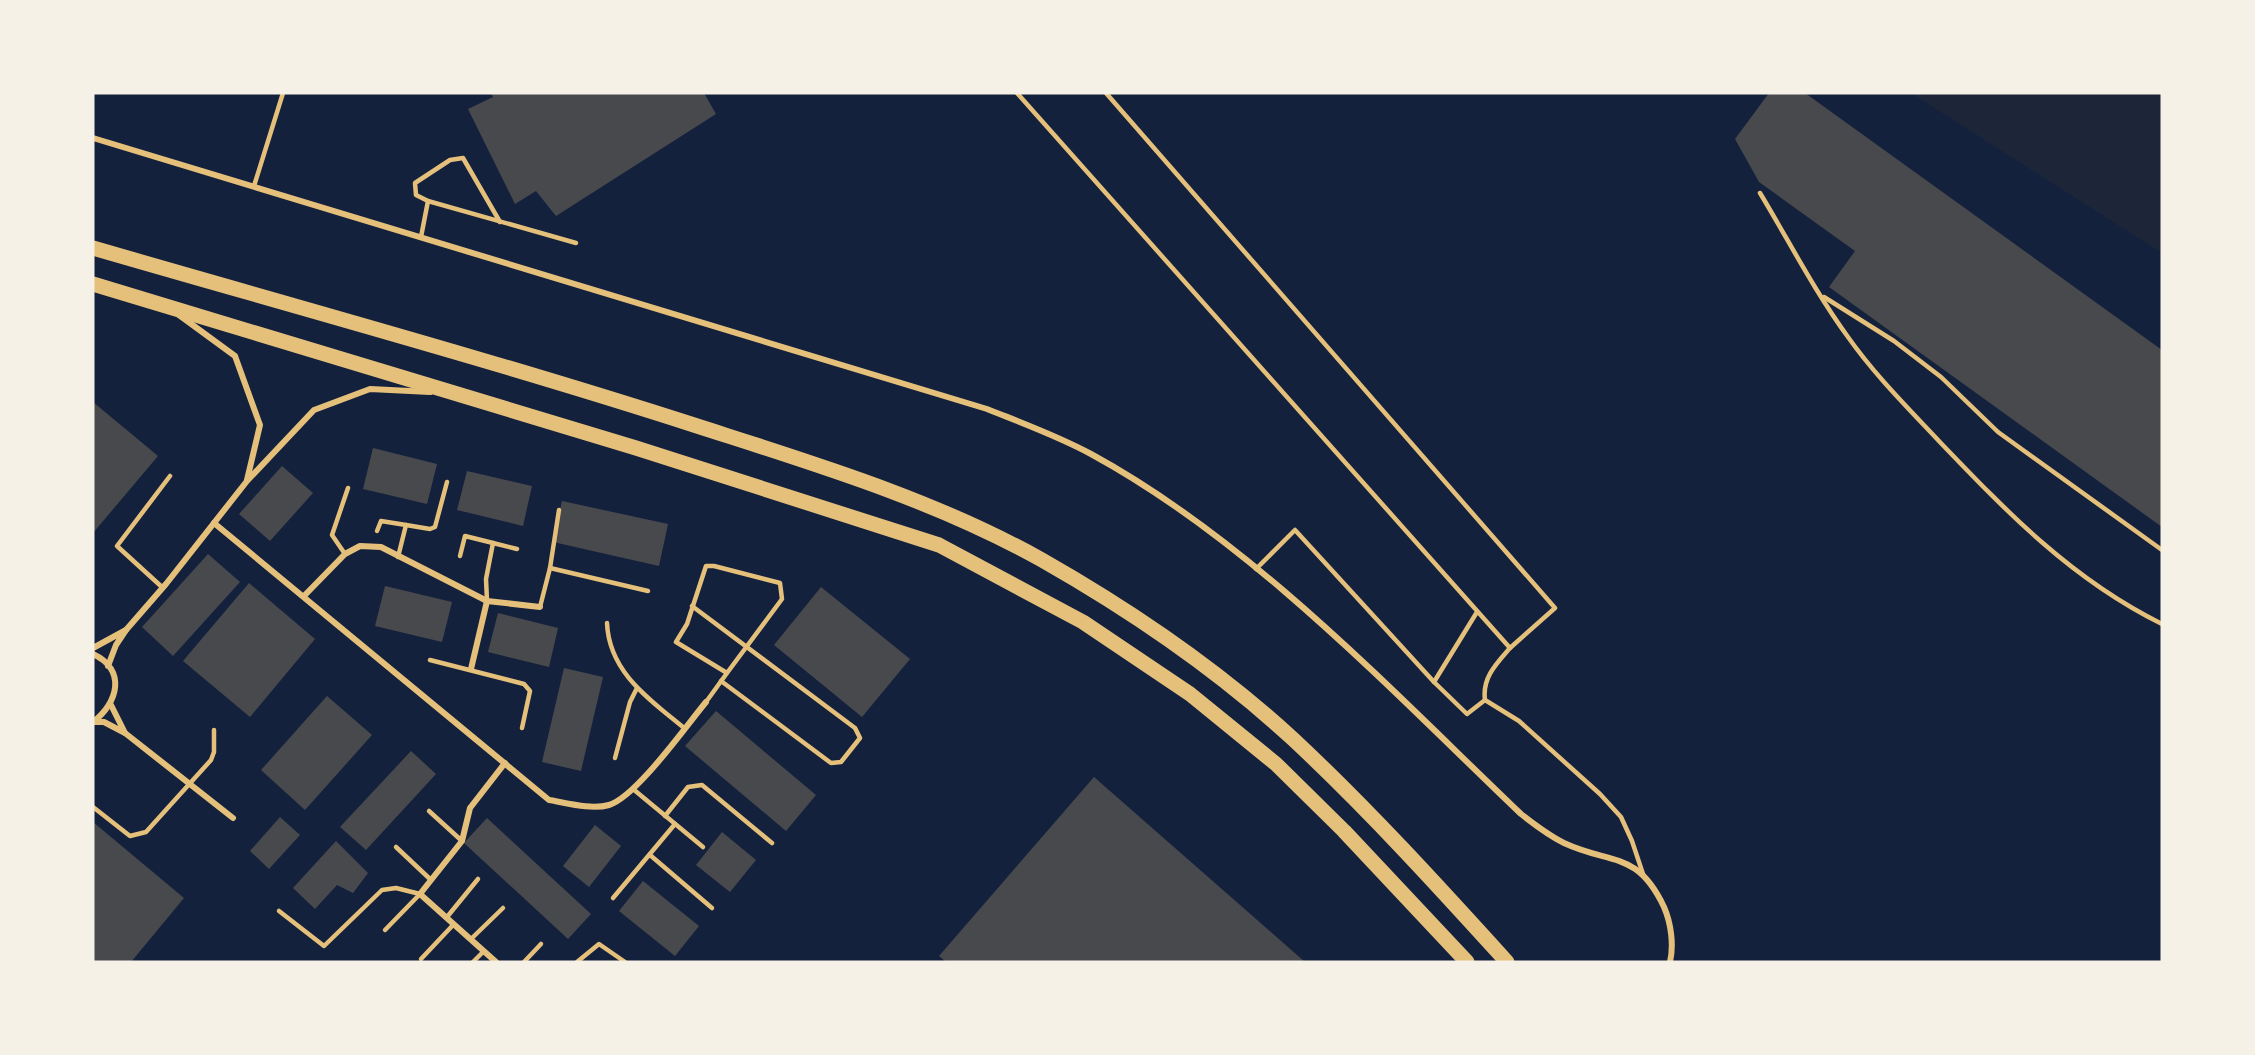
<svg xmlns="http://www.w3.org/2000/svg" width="2255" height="1055" font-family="'Space Grotesk',sans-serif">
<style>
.green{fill:#1d2539}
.building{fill:#48494c}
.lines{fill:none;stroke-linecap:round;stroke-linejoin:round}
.service{stroke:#e5c07b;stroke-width:4.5}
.minor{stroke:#e5c07b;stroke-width:6}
.trunk{stroke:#e5c07b;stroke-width:15}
</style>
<rect width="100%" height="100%" fill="#14213d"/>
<!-- green -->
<polygon class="green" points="1911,93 2162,93 2162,253"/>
<!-- building -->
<g class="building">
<polygon points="491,93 704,93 716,114 556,216 536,191 515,204 468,109 493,97"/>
<polygon points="1769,93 1805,93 2162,350 2162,527 1829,287 1855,251 1759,182 1735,139"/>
<polygon points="93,402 158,456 93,533"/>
<polygon points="373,448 437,464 427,504 363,489"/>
<polygon points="282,466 313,493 270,541 239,514"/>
<polygon points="467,471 532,486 523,526 457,510"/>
<polygon points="562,501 668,524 659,566 553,542"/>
<polygon points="208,554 240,582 173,656 142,627"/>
<polygon points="249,583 315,639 250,717 183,661"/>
<polygon points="385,586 452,602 442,642 375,626"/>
<polygon points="821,587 910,659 862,717 774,645"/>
<polygon points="498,613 558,628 549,667 488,652"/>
<polygon points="564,668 603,677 581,771 542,762"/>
<polygon points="327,696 372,735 305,810 261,770"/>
<polygon points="716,711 816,795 786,831 685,746"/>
<polygon points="411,751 436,774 366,850 340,827"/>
<polygon points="1094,777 1305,962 946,962 939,956"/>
<polygon points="280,817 300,835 269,869 250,851"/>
<polygon points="487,818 591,914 568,939 464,843"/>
<polygon points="93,822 184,898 131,962 93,962"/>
<polygon points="595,825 621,846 589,887 563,866"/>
<polygon points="722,832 756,860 730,892 696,865"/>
<polygon points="336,841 368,873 353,893 337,885 315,909 293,888"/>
<polygon points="643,881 699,926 675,956 619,911"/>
</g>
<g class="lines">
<!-- service -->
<g class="service">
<polyline points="1017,93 1510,648 1555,608 1106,93"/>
<polyline points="254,186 283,93"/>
<path d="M 1760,193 C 1789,241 1815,292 1848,337 C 1874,374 1907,407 1938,440 C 2007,512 2071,579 2162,624"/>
<polyline points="428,201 416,195 415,183 450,160 463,158 500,222"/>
<polyline points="421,237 428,201 576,243"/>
<polyline points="1824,297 1894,341 1941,377 1998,432 2162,550"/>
<polyline points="377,531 381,521 406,525"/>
<polyline points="493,543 517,549"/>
<polyline points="345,554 332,535 348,488"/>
<polyline points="460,556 465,536 493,543 486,579 487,601"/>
<polyline points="398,557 406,525 430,529 435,527 447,482"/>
<polyline points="550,568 559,510"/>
<polyline points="1256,569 1295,530 1434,682 1467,714 1485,700"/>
<polyline points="163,588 117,546 170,476"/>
<polyline points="692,606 855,728 860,738 841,762 831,763 721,681"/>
<polyline points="540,607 550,568 648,591"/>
<path d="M 607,623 C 609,672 649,699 684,728"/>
<path d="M 1510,648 C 1496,664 1482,678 1485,700 L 1519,721 L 1600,794 L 1621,817 L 1632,841 L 1643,874"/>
<polyline points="430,660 524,684 530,691 522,728"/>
<polyline points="1434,682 1477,612"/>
<polyline points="706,702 727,673 782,599 780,583 714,566 706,566 687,624 676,642 727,673"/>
<polyline points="615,758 630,702 637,688"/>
<polyline points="633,789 703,847"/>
<polyline points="93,807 130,836 146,832 211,760 214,752 214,730"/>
<polyline points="429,811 462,841"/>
<polyline points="665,816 688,787 702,785 772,843"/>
<polyline points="396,847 431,880"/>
<polyline points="650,855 712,908"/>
<polyline points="613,898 675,824"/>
<polyline points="279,911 324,946 382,890 396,888 420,894"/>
<polyline points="447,917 478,879"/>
<polyline points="385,930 420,894"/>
<polyline points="471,939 503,908"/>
<polyline points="421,959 454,924"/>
<polyline points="473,962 484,951"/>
<polyline points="524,962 541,944"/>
<polyline points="577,962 599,944 625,962"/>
</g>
<!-- minor -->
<g class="minor">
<path d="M 93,138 L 987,409 C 1022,423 1058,436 1091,454 C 1251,541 1390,689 1521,814 C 1535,825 1548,835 1564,843 C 1611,865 1637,850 1664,907 C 1671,923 1674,945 1670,962"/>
<polyline points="179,315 235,356 260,425 247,480"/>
<path d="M 214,523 L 549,800 C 567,803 591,810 609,805 C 636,797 686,726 706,702"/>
<polyline points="304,596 345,554 360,546 381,547 487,601 540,607"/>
<polyline points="126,630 166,584 247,481 314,410 370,389 430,392"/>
<polyline points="93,648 126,630 116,645 108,666"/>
<path d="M 93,654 C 127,670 118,703 93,722"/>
<polyline points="471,669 487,601"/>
<polyline points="94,722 104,722 125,733 111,705"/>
<polyline points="125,733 233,818"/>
<polyline points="496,962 420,894 462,841 470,808 505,763"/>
</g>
<!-- trunk -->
<g class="trunk">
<path d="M 93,248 C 293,306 495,361 694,425 C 812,463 933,499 1042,560 C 1130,610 1218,670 1293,739 C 1368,809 1438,886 1507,962"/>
<polyline points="93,284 636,448 939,545 1083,622 1190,694 1276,764 1344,831 1467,962"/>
</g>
</g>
<!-- border -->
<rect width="2255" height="1055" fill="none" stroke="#f6f1e7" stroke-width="189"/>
</svg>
